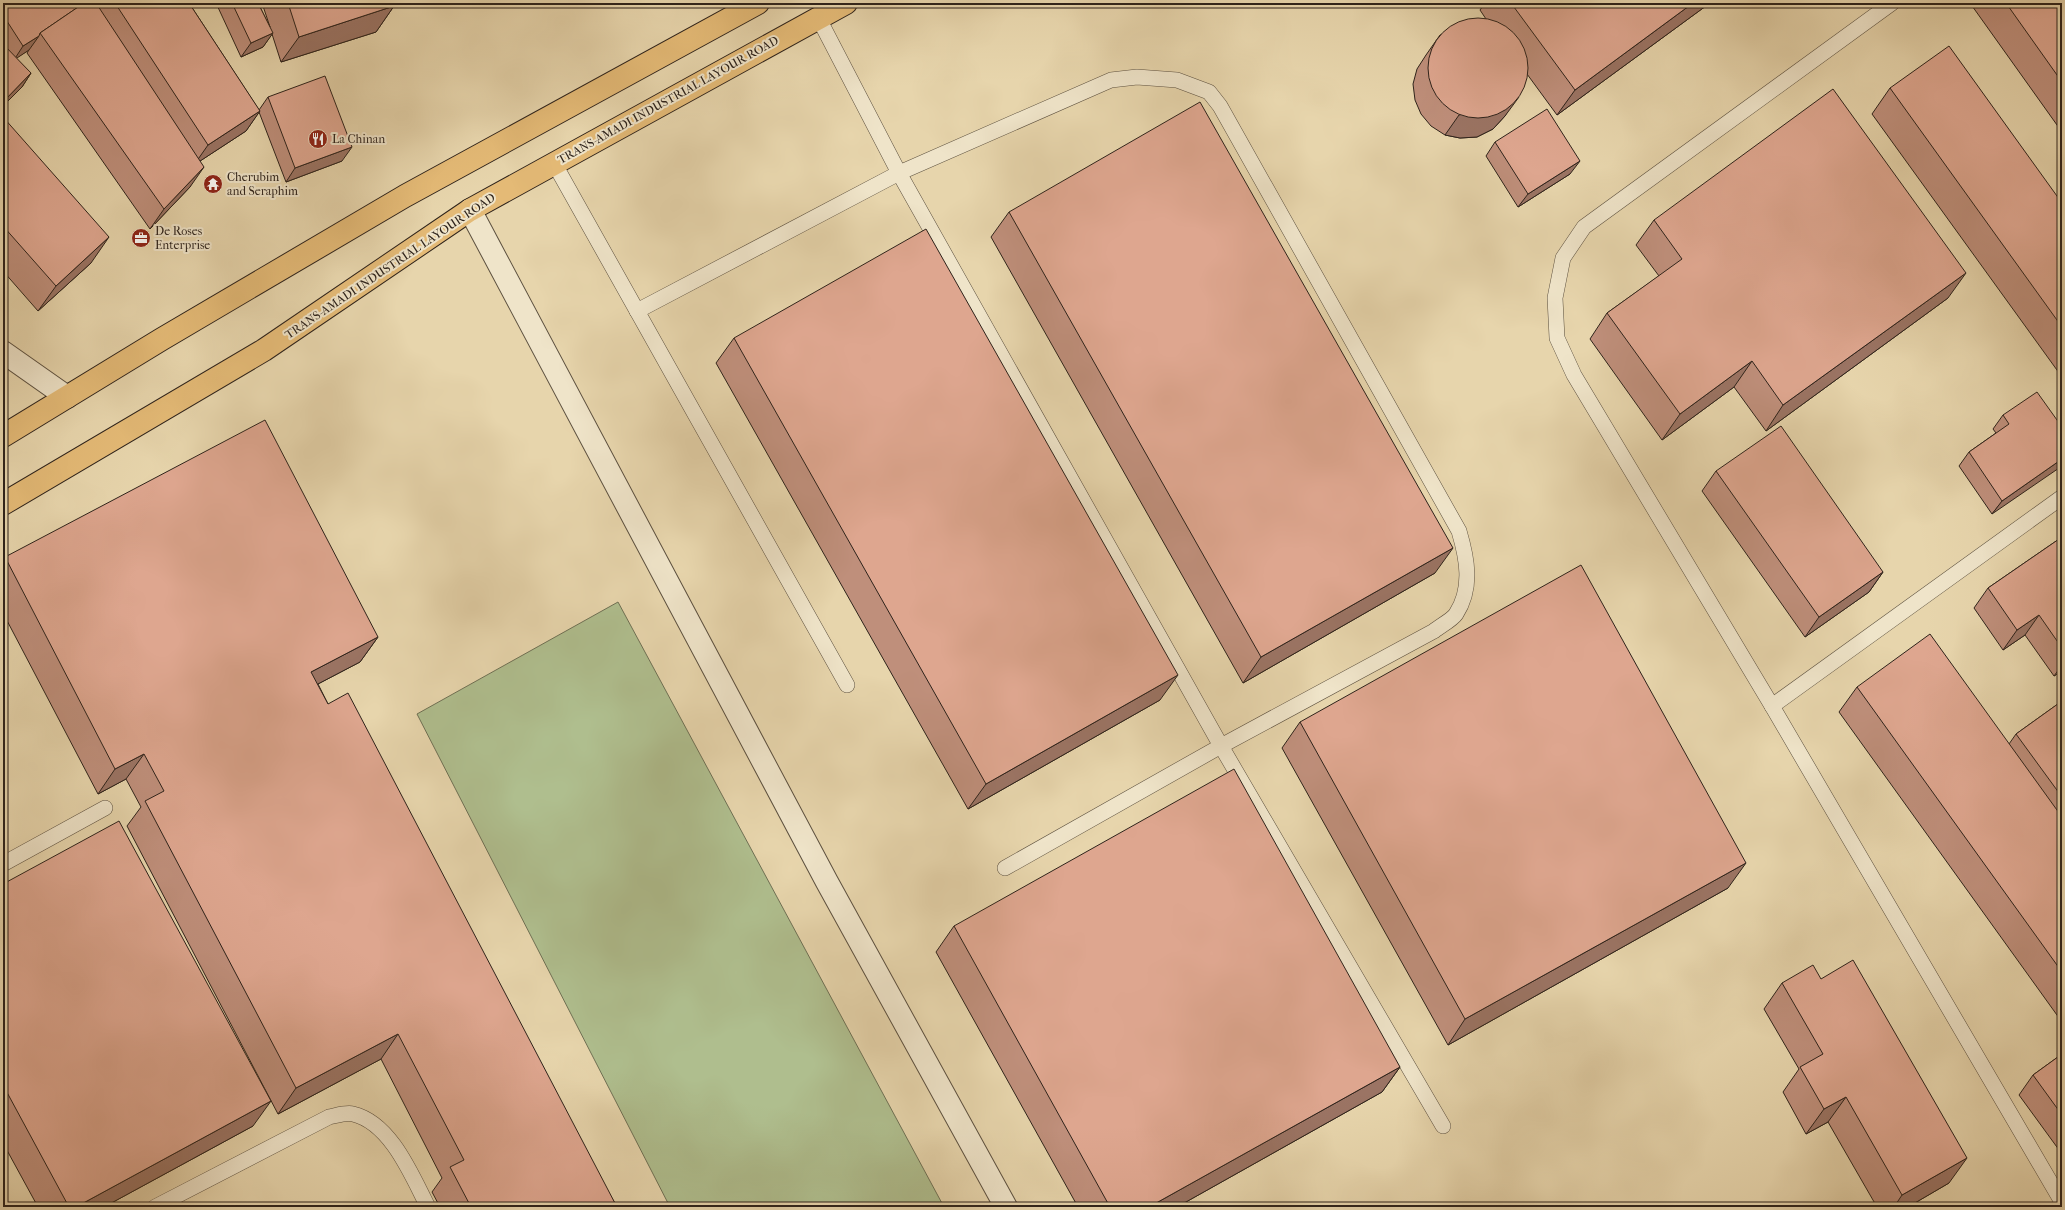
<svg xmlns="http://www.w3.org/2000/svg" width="2065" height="1210" font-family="'IM FELL French Canon',serif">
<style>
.grass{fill:#afbe8e;stroke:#6e7054}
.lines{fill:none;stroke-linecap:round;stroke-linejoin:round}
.lane-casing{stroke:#5c503f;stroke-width:16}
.street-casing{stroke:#5c503f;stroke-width:24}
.primary-casing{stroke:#2e231b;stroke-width:24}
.lane{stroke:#efe4c9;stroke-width:15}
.street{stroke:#efe4c9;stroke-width:22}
.primary{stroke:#e4ba76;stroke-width:22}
.wall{fill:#bf8f7b;stroke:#2e231b}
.shaded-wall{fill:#9b7464;stroke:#2e231b}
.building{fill:#dea68f;stroke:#2e231b}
.labels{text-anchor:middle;stroke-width:4;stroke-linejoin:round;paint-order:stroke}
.street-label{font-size:12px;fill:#2e231b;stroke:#efe4c9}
.poi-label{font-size:12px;fill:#2e231b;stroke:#efe4c9;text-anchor:start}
</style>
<rect width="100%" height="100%" fill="#e7d5ac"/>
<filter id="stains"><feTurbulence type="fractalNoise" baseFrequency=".005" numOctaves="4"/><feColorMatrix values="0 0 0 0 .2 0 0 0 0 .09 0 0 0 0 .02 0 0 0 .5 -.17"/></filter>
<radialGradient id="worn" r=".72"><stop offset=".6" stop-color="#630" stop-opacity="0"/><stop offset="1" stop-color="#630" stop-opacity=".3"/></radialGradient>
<!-- grass -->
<polygon class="grass" points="618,602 944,1207 670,1207 417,714"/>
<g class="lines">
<!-- lane casing -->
<g class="lane-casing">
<g id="lane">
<polyline points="1892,3 1584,227 1563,258 1555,298 1557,338 1574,375 1772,706 2062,1202"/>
<polyline points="818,17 899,173 1221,746 1443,1126"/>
<polyline points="554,163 847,685"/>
<path d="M 637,311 L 899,173 L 1111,80 L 1137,77 L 1177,80 L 1209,92 L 1220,106 L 1459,531 C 1467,558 1473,588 1456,614 C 1452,620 1440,626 1434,631 L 1221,746 L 1005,868"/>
<polyline points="1772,706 2062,497"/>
<polyline points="3,864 105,808"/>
<path d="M 155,1207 L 329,1117 C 335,1116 346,1112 353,1114 C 391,1123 412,1176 428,1207"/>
</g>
</g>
<!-- street casing -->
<g class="street-casing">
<g id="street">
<polyline points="470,210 827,882 1006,1207"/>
<polyline points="3,352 67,397"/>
</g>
</g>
<!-- primary casing -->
<g class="primary-casing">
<g id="primary">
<polyline points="3,436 162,339 405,196 758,3"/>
<polyline points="3,504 264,350 470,210 846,3"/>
</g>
</g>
<!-- lane -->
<use href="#lane" class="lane"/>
<!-- street -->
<use href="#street" class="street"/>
<!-- primary -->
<use href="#primary" class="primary"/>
</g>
<!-- wall -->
<g class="wall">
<polygon points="3,3 189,3 259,110 268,97 342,161 286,182 259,112 246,131 200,161 190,187 150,229 27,53 29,50 16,58 31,73 22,87 3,106 3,44 5,46 3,44"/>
<polygon points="216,3 258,3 270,27 262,3 393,3 394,6 376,32 281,62 272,34 263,47 241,57"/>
<polygon points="1485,3 1710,3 1557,115 1527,74 1505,116 1493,129 1477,137 1460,138 1445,135 1431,126 1421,114 1415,100 1413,84 1417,69 1426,55 1440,35 1486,19 1480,10"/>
<polygon points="1970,3 2062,3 2062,132"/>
<polygon points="1890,88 2062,203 2062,377 1872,114"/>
<polygon points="3,117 91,263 38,311 3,271"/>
<polygon points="1495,142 1570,174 1518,207 1486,156"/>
<polygon points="1009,212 1435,573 1243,683 991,237"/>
<polygon points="1654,220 1948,298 1766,431 1734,387 1662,440 1590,339 1607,313 1659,276 1636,245"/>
<polygon points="734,338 1160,700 968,809 716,363"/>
<polygon points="2003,415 2062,427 1992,514 1959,466 1969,452 1996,433 1993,429"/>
<polygon points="1716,471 1883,572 1869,592 1805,637 1702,491"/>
<polygon points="2062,537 2062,671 2054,676 2025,635 2003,650 1974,608 1988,588"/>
<polygon points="5,557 378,637 360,662 318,684 328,704 617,1207 440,1207 432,1192 442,1178 381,1059 278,1114 127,826 141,807 126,779 98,794 3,613 3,560"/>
<polygon points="1857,687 2009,744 2016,734 2062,701 2062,1022 1839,712"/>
<polygon points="1300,722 1728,888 1448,1045 1282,748"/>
<polygon points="3,884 253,1126 104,1207 38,1207 3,1143"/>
<polygon points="954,926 1400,1067 1382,1092 1177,1207 1078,1207 936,952"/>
<polygon points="1821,979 1949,1183 1908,1207 1877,1207 1828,1122 1806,1134 1783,1092 1799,1069 1764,1009 1782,983"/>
<polygon points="2062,1054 2062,1154 2019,1095 2033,1075"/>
</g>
<!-- shaded-wall -->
<g class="shaded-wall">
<polygon points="1693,3 1710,3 1557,115 1575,90"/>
<polygon points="394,6 376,32 281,62 299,37"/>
<polygon points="273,33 263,47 241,57 251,43"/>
<polygon points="39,36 29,50 14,60 23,46"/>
<polygon points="31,73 22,87 3,106 3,102"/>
<polygon points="1519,97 1505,116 1493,129 1477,137 1460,138 1445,135 1459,115"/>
<polygon points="260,111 246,131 194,165 208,145"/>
<polygon points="352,147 342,161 286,182 295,168"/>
<polygon points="1580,161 1570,174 1518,207 1528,194"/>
<polygon points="204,167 190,187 150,229 164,209"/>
<polygon points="109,237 91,263 38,311 56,286"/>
<polygon points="1966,273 1948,298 1766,431 1783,405"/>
<polygon points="1752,361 1734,387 1662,440 1680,414"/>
<polygon points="2062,459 2062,466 1992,514 2002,501"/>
<polygon points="1453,548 1435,573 1243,683 1261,657"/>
<polygon points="1883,572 1869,592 1805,637 1819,617"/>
<polygon points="2039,615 2025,635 2003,650 2017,630"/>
<polygon points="378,637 360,662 293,697 311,672"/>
<polygon points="2062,665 2062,671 2054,676"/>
<polygon points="1178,675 1160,700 968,809 986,784"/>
<polygon points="144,754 126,779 98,794 115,769"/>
<polygon points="1746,863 1728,888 1448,1045 1465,1019"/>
<polygon points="398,1034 381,1059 278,1114 296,1088"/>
<polygon points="1400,1067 1382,1092 1177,1207 1149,1207"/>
<polygon points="1846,1097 1828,1122 1806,1134 1824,1109"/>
<polygon points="271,1101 253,1126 104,1207 76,1207"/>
<polygon points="1967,1158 1949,1183 1908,1207 1894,1207 1902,1195"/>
</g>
<!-- building -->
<g class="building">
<polygon points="3,3 84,3 40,33 39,36 23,46 3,15"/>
<polygon points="84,3 96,3 204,167 164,209 40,33"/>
<polygon points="115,3 189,3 260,111 208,145"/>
<polygon points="232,3 258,3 273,33 251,43"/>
<polygon points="288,3 393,3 394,6 299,37"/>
<polygon points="1511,3 1693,3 1575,90"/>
<polygon points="2006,3 2062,3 2062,82"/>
<circle cx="1478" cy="68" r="50"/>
<polygon points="3,44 31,73 3,102"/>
<polygon points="1949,46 2062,203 2062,327 1890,88"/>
<polygon points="325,76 352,147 295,168 268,97"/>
<polygon points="1833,89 1966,273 1783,405 1752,361 1680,414 1607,313 1682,259 1654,220"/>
<polygon points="1200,102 1453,548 1261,657 1009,212"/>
<polygon points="1547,109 1580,161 1528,194 1495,142"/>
<polygon points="3,117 109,237 56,286 3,226"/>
<polygon points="926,229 1178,675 986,784 734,338"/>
<polygon points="2037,392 2062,427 2062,459 2002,501 1969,452 2009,424 2003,415"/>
<polygon points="265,420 378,637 311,672 328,704 348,693 617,1207 471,1207 450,1167 464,1160 398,1034 296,1088 145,801 164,791 144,754 115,769 5,557"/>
<polygon points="1781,426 1883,572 1819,617 1716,471"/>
<polygon points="2062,537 2062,648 2039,615 2017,630 1988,588"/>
<polygon points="1581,565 1746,863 1465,1019 1300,722"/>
<polygon points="1930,634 2062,817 2062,972 1857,687"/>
<polygon points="2062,701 2062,797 2016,734"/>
<polygon points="1234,769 1400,1067 1149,1207 1110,1207 954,926"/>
<polygon points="119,821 271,1101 76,1207 69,1207 3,1085 3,884"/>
<polygon points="1853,960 1967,1158 1902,1195 1846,1097 1824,1109 1800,1067 1823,1054 1782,983 1813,965 1821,979"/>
<polygon points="2062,1054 2062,1115 2033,1075"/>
</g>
<!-- icons -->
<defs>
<g id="restaurant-disc" transform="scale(1)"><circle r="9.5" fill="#8f2418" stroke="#efe4c9"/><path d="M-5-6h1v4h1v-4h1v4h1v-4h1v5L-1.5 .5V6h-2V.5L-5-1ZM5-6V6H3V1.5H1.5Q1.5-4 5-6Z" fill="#fff"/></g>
<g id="temple-disc" transform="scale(1)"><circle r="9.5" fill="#8f2418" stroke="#efe4c9"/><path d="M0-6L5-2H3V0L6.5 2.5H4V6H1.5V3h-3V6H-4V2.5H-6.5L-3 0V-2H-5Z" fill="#fff"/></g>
<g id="office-disc" transform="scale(1)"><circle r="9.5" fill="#8f2418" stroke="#efe4c9"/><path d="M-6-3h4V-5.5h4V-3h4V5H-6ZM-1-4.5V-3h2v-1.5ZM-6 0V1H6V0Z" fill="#fff"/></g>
</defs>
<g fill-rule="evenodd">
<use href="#restaurant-disc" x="318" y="139"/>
<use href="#temple-disc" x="213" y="184"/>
<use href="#office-disc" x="141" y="238"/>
</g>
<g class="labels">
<!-- street labels -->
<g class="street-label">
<text transform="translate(668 100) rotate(-29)" y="4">TRANS-AMADI INDUSTRIAL LAYOUR ROAD</text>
<text transform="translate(390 266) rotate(-34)" y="4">TRANS-AMADI INDUSTRIAL LAYOUR ROAD</text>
</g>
<!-- poi labels -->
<g class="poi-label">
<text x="332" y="143">La Chinan</text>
<text x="227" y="181">Cherubim<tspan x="227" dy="14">and Seraphim</tspan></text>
<text x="155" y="235">De Roses<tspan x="155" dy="14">Enterprise</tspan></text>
</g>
</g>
<!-- margin -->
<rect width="2065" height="1210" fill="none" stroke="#e7d5ac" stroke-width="16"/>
<rect x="4" y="4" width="2057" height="1202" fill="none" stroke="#2e231b" stroke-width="2"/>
<rect x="8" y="8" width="2049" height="1194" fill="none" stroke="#2e231b"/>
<rect width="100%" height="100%" filter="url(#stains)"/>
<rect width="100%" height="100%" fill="url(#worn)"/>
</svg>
